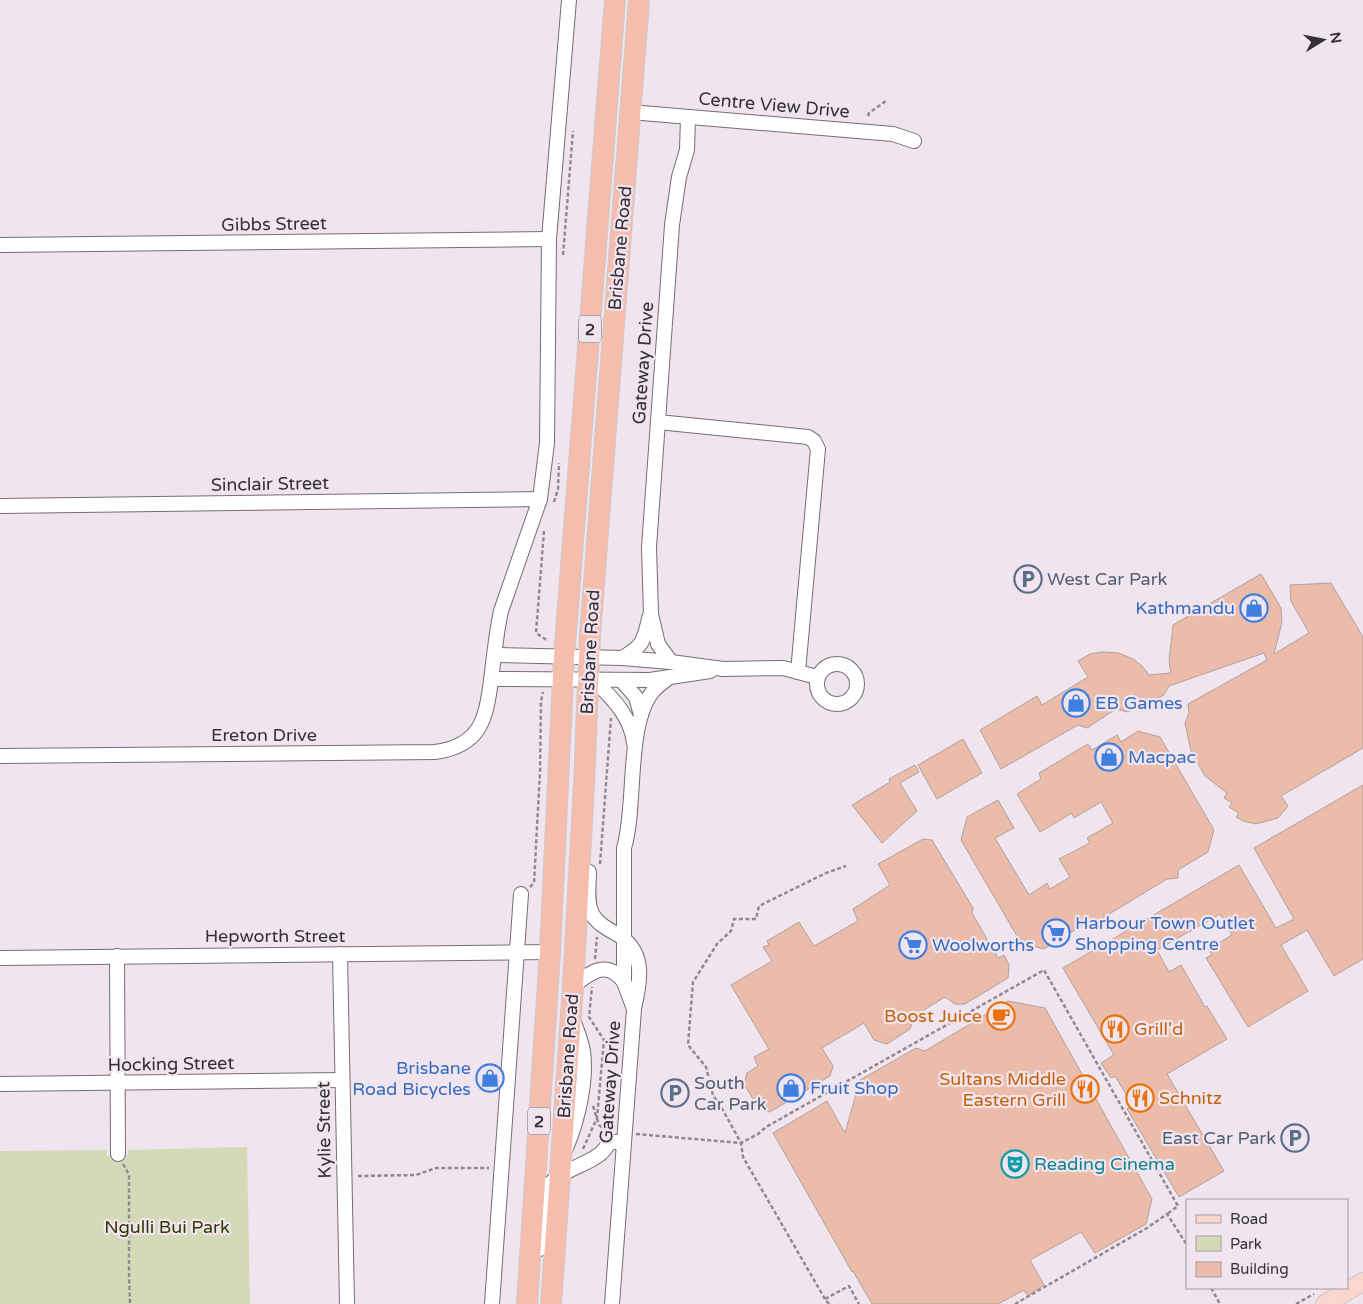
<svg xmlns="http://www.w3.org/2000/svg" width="1363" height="1304" font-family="'Varela Round',sans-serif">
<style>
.green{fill:#d4dab7}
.building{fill:#ebbcaa;stroke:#b1a29c}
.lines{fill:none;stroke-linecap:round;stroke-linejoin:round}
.minor-casing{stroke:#776c76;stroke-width:16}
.major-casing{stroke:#cac9ca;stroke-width:20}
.highway-casing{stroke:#cac9ca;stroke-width:22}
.path{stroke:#918991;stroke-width:2.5;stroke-dasharray:4 2.5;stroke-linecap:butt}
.minor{stroke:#fff;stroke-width:14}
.major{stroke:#fad7cd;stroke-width:18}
.highway{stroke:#f7bdac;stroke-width:20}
.labels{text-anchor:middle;stroke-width:4.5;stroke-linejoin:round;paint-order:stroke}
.shield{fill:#f0e4ef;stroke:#6c666c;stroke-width:1}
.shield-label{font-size:16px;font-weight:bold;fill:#343034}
.street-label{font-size:18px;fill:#343034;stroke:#f0e4ef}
.service-label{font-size:18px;fill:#4e5e75;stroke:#f0e4ef;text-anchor:start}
.shop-label{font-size:18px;fill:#366cbe;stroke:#f0e4ef;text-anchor:start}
.food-label{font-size:18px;fill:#c56008;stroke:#f0e4ef;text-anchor:end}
.culture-label{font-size:18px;fill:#0d838f;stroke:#f0e4ef;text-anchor:start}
.park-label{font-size:18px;fill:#343903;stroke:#f0e4ef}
</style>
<rect width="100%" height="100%" fill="#f0e4ef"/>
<!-- green -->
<polygon class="green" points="247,1147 250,1304 0,1304 0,1151 107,1150 107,1156 128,1155 128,1150"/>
<!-- building -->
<g class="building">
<polygon points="1261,574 1281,608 1282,622 1274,654 1309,633 1291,601 1290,585 1331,583 1363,637 1363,748 1281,796 1288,806 1278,818 1256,824 1243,821 1236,817 1239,813 1229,807 1232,803 1224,798 1227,793 1205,776 1191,751 1185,723 1189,713 1188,704 1267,660 1264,653 1169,686 1164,695 1158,698 1152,698 1128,712 1116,709 1087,728 1078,725 1001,769 980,730 1037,696 1042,705 1088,677 1078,661 1090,654 1103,652 1119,653 1133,659 1142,666 1149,675 1171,673 1169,661 1173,625"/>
<polygon points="1138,731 1160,737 1214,830 1208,852 1178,870 1178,878 1167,879 1101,919 1102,925 1099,930 1090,930 1086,923 1044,949 1021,943 961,840 967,817 998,800 1014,828 995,838 1029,895 1047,883 1050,889 1070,877 1059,859 1090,843 1087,838 1113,823 1101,802 1074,818 1072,813 1040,832 1017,794 1041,779 1039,773 1088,744 1092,750 1117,735 1121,742"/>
<polygon points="963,739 982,773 937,799 918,765"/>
<polygon points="915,765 919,772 900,783 917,811 882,843 852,805 890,782 889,779"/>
<polygon points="1363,785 1363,959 1334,976 1307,930 1281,945 1308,991 1248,1027 1206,958 1212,955 1209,949 1232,935 1220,914 1157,950 1169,972 1181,965 1205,1007 1207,1006 1227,1039 1167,1074 1224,1171 1179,1197 1127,1109 1133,1106 1115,1076 1111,1078 1101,1063 1114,1055 1063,968 1239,865 1276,928 1294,919 1254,848"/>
<polygon points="923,839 932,840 973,908 972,913 998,958 1004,955 1009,965 1008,978 965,1004 955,1004 945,997 914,1016 910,1029 887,1044 874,1040 864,1023 822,1048 833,1066 830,1076 770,1112 759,1109 744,1084 747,1073 758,1066 754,1057 769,1049 731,985 772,961 763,947 769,945 767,941 799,922 814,946 858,921 853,909 890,885 878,864"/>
<polygon points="1008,1001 1045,1008 1152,1199 1146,1224 1095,1253 1081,1232 1030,1260 1044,1285 1028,1296 1024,1290 998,1304 872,1304 853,1271 852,1272 773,1133 827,1101 845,1133 860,1080 916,1048 925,1051"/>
</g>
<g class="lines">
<!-- minor casing -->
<g class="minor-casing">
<g id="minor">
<polyline points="630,112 893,134 914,141"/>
<polyline points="0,245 549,239"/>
<polyline points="658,422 808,437 814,441 818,449 798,672"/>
<polyline points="0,506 540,499"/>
<polyline points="495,655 622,658 671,662 723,669 783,668 817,677"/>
<path d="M 622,658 C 645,645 644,639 650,615"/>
<polyline points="671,662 658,644 651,614 649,547 672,225 679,177 687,150 688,117"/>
<circle cx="837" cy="684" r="20"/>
<polyline points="492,679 650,680 710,671"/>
<path d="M 594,680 C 612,698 631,716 634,743"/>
<polyline points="622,681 636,697 641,715"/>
<path d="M 0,756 L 435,752 C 480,746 486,720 491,680 C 494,657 496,634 501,611 L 540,499 L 547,443 L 549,239 L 569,0"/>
<path d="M 589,872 C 589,885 586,901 592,914 C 597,923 606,928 615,933 C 646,950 641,979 634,1008"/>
<polyline points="340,954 347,1304"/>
<polyline points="117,956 118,1154"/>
<polyline points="0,958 550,952"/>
<path d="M 573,986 C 591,972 607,959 624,982"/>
<polyline points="0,1084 342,1080"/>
<path d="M 566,1148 C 578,1120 587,1081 583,1051 C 581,1040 577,1030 573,1020"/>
<path d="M 540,1249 L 545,1191 C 555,1171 584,1167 600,1154 C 604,1151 607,1146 610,1142 L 623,1142"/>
<polyline points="492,1304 521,894"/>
<path d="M 612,1304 L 634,1009 L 624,982 L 624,848 C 637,806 625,720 655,689 C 659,685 663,682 667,679"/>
</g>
</g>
<!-- major casing -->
<g class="major-casing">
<polyline id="major" points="1325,1304 1363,1282"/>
</g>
<!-- highway casing -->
<g class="highway-casing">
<g id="highway">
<polyline points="527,1304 550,952 564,657 615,0"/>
<polyline points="551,1304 573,986 584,784 590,635 639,0"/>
</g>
</g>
<!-- path -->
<g class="path">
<polyline points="868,116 869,113 886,101"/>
<polyline points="563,255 573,131"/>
<polyline points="554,502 558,489 559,463"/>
<polyline points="544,531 536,633 548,641"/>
<polyline points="600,864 611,718"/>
<polyline points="530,887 534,883 540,772 541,701 543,692"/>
<polyline points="595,959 597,937"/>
<polyline points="593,1106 599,1125 606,1131"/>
<polyline points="636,1134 741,1143 758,1134 766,1127 1044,970 1178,1206 1167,1214"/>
<polyline points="583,1149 597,1118 604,1040 589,1017 592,987"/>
<polyline points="123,1164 129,1175 129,1274 130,1304"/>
<polyline points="358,1176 416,1175 436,1168 489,1168"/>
<polyline points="1211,1288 1220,1304"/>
<polyline points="825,1299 743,1157 741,1143 724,1112 713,1095 706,1067 688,1045 693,982 717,944 731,931 734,919 756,919 759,906 826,873 846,866"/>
<polyline points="829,1304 825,1299 849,1286 859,1304"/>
<polyline points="1015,1304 1147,1228 1167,1214 1187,1245"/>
<polyline points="1296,1304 1314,1294"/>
</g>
<!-- minor -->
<use href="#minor" class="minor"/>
<!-- major -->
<use href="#major" class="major"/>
<!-- highway -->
<use href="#highway" class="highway"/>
</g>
<!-- icons -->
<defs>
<g id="parking-ring" transform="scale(1.4375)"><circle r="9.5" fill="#f0e4ef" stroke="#5c6f8a" stroke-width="1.5"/><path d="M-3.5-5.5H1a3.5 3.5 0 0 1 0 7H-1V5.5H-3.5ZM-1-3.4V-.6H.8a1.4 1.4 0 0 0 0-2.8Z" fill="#5c6f8a"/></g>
<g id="shop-ring" transform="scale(1.4375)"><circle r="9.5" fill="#f0e4ef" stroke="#3f7fe0" stroke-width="1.5"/><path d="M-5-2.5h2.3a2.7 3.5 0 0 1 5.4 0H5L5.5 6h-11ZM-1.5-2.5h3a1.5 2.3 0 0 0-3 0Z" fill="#3f7fe0"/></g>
<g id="supermarket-ring" transform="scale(1.4375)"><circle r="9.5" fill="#f0e4ef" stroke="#3f7fe0" stroke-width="1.5"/><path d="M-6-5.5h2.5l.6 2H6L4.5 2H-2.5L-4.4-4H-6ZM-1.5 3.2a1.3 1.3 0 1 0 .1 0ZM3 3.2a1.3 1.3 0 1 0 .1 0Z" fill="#3f7fe0"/></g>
<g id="cafe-ring" transform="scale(1.4375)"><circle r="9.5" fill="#f0e4ef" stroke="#e8710a" stroke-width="1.5"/><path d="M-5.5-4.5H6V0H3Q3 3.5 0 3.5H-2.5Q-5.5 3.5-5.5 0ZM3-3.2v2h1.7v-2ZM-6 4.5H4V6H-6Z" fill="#e8710a"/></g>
<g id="restaurant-ring" transform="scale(1.4375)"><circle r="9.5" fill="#f0e4ef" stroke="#e8710a" stroke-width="1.5"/><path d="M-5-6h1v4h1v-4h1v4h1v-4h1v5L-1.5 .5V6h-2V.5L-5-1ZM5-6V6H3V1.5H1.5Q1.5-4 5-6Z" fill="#e8710a"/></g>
<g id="theatre-ring" transform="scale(1.4375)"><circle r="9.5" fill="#f0e4ef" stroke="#0f9aa8" stroke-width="1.5"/><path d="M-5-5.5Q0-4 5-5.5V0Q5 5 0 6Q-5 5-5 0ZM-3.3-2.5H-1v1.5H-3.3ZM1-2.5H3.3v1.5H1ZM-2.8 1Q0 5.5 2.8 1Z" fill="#0f9aa8"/></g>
</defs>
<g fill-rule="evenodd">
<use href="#parking-ring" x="1028" y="579"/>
<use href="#shop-ring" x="1254" y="608"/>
<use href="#shop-ring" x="1076" y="703"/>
<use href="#shop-ring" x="1109" y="757"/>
<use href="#supermarket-ring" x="1056" y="933"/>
<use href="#supermarket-ring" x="913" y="945"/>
<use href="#cafe-ring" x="1001" y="1016"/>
<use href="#restaurant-ring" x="1115" y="1029"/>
<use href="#shop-ring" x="490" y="1078"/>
<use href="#shop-ring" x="791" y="1088"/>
<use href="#restaurant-ring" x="1085" y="1089"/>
<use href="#parking-ring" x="675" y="1093"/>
<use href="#restaurant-ring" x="1140" y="1098"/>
<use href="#parking-ring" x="1295" y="1138"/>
<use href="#theatre-ring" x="1015" y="1164"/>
</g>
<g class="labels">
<!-- shield labels -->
<g class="shield">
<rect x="579" y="315.5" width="22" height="27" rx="4"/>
<rect x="528" y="1107.5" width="22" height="27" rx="4"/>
</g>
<g class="shield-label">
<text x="590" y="335">2</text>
<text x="539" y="1127">2</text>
</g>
<!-- street labels -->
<g class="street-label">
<text transform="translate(774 105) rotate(5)" y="6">Centre View Drive</text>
<text transform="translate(274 224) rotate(-1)" y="6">Gibbs Street</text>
<text transform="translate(620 248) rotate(-85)" y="6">Brisbane Road</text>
<text transform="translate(643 363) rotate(-86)" y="6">Gateway Drive</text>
<text transform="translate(270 484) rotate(-1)" y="6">Sinclair Street</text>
<text transform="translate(590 652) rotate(-87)" y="6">Brisbane Road</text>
<text x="264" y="741">Ereton Drive</text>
<text x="275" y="942">Hepworth Street</text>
<text transform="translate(568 1056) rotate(-86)" y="6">Brisbane Road</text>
<text transform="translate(171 1064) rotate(-1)" y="6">Hocking Street</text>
<text transform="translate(610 1082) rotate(-86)" y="6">Gateway Drive</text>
<text transform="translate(324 1130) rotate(-91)" y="6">Kylie Street</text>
</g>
<!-- service labels -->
<g class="service-label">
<text x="1047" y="585">West Car Park</text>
<text x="694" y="1089">South<tspan x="694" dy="21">Car Park</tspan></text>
<text x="1276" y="1144" text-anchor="end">East Car Park</text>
</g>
<!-- shop labels -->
<g class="shop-label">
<text x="1235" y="614" text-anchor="end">Kathmandu</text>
<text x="1095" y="709">EB Games</text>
<text x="1128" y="763">Macpac</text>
<text x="1075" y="929">Harbour Town Outlet<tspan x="1075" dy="21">Shopping Centre</tspan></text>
<text x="932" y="951">Woolworths</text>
<text x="471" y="1074" text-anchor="end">Brisbane<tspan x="471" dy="21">Road Bicycles</tspan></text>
<text x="810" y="1094">Fruit Shop</text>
</g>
<!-- food labels -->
<g class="food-label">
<text x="982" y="1022">Boost Juice</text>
<text x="1134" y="1035" text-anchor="start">Grill'd</text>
<text x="1066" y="1085">Sultans Middle<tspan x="1066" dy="21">Eastern Grill</tspan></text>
<text x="1159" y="1104" text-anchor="start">Schnitz</text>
</g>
<!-- culture labels -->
<g class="culture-label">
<text x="1034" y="1170">Reading Cinema</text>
</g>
<!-- park labels -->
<g class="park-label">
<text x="167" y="1233">Ngulli Bui Park</text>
</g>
</g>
<!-- legend -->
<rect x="1186" y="1199" width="162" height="90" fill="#f0e4ef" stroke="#a59ca4"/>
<rect x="1196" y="1215" width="25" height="8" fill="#fad7cd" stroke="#a59ca4"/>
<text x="1230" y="1224" font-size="15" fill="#343034">Road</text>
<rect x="1196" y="1236" width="25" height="15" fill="#d4dab7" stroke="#a59ca4"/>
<text x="1230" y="1249" font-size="15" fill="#343034">Park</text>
<rect x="1196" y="1262" width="25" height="15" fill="#ebbcaa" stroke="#a59ca4"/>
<text x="1230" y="1274" font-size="15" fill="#343034">Building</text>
<!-- north arrow -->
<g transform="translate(1323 40) rotate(80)" stroke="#f0e4ef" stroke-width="4" paint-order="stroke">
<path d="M0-4L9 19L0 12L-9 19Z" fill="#343034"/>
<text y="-8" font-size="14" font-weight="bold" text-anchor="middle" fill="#343034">N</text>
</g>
</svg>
